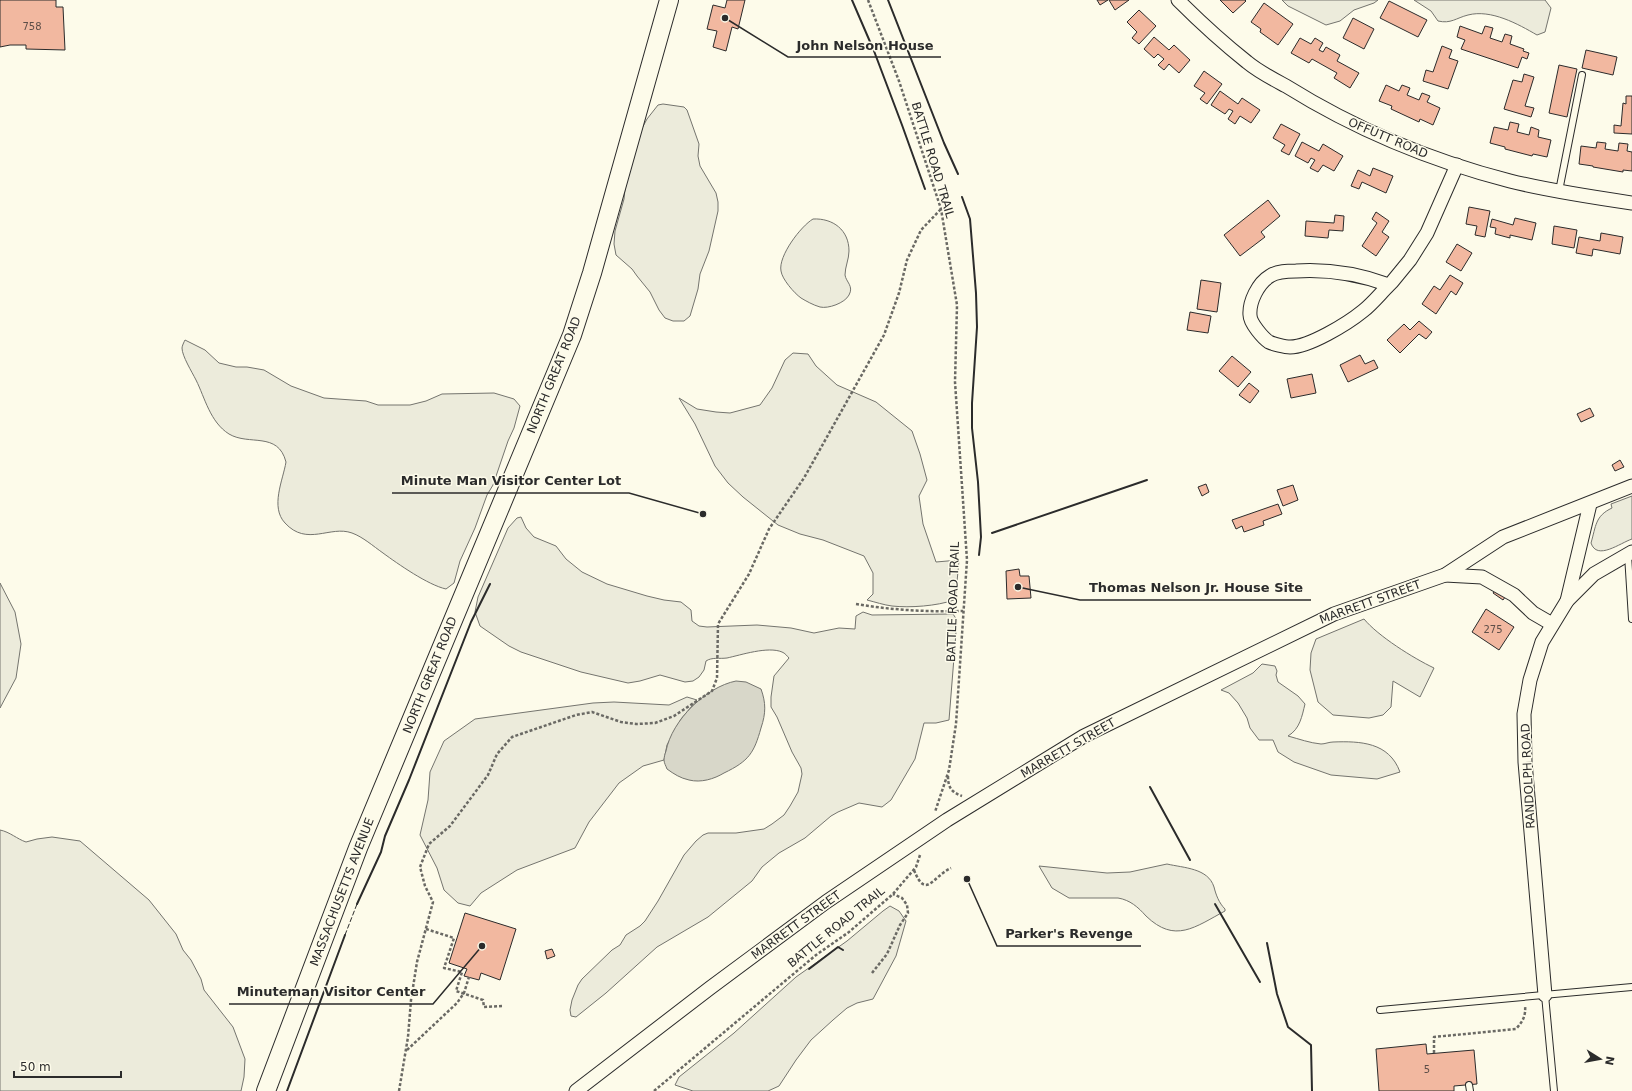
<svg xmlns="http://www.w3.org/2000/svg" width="1632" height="1091" font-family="'DejaVu Sans',sans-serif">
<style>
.green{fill:#ecebdb;stroke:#74746e}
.water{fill:#d8d7c9;stroke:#74746e}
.building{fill:#f2b8a0;stroke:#2b2b2b}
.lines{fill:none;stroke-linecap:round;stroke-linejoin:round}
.lane-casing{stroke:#2b2b2b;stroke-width:8}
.street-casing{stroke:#2b2b2b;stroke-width:15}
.secondary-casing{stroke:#2b2b2b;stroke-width:20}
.path{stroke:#6a6964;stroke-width:2.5;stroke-dasharray:3 2;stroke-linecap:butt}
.lane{stroke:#fdfbea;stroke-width:6}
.street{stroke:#fdfbea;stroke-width:13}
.secondary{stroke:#fdfbea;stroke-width:18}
.fence{stroke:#2b2b2b;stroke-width:1;stroke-dasharray:5 2;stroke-linecap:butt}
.wall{stroke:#2b2b2b;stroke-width:2}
.labels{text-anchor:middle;stroke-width:3;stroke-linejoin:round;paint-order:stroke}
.number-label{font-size:10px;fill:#5d4e48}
.street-label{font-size:12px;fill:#2b2b2b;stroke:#fdfbea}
.leader{fill:none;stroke:#2b2b2b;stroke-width:1.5}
.callout-dot{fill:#2b2b2b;stroke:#fdfbea;stroke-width:1.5}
.callout-label{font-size:13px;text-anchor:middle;font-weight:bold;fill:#2b2b2b;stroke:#fdfbea;stroke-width:3;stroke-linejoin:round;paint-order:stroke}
</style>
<rect width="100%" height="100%" fill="#fdfbea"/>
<!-- green -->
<g class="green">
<polygon points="1282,0 1378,0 1374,3 1354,10 1340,21 1326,25 1288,6"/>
<path d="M 1414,0 L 1545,0 L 1551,8 L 1545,32 L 1537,35 C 1518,24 1491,9 1468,15 C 1456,18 1451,24 1438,21 L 1431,11 Z"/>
<polygon points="663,104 684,107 687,110 699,144 698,156 700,166 716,193 718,202 718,211 709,251 700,274 698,289 690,316 684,321 673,321 665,318 659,310 650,292 637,276 632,269 616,255 614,244 615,231 624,199 625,189 633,155 640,132 647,119 658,105"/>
<path d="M 813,219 C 833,218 849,230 849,251 C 849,259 845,267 845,275 C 846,282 854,286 849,295 C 845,303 828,309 820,307 C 813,305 806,301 801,298 C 794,293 782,279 781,271 C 778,256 801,226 813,219 Z"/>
<path d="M 185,340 L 205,350 L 219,363 L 236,367 L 247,367 L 264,370 L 291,386 L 324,398 L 366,401 L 378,405 L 410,405 L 426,401 L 442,394 L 494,393 L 514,399 L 520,406 L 514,428 L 508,441 L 493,485 L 487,495 L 475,528 L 460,561 L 454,583 L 446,589 C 428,585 398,564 383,553 C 373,546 363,537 352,533 C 330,525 307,547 285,523 C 270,507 283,480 286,462 C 278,431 249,446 229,434 C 210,422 205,398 196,380 C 192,372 182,356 182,348 C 182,346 184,342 185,340 Z"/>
<path d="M 793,353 L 808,354 L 816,366 L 837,385 L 876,402 L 912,431 L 920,454 L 927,480 L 919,496 L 923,524 L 936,562 L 959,560 L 956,593 L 954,600 C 937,606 910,608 892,606 C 884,605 875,602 867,600 L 873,594 L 873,573 L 864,556 L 823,540 L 800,534 L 778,525 L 743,497 L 728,483 L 715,466 L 695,424 L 679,398 L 697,409 L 716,412 L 730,413 L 760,405 L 772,388 L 785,360 Z"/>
<path d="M 1632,496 L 1632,539 C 1620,543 1597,561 1591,543 C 1596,526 1595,516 1612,508 L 1611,504 Z"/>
<path d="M 521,517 L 526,528 L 534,537 L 556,546 L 566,559 L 582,572 L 607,584 L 647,596 L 664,600 L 681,602 L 691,610 L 692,621 L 699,626 L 707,627 L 757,625 L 791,628 L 814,633 L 839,628 L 855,629 L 856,616 L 863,612 L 872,615 L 953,614 L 957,620 L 949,720 L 936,723 L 924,723 L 915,759 L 891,800 L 882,807 L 859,803 L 838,812 L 831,816 L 805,838 L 779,853 L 762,867 L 752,881 L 708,917 L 657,947 L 606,993 L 576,1017 L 571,1016 L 570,1010 L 572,1000 L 578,985 L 582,979 L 612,950 L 620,945 L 626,935 L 640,926 L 645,921 L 658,901 L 684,855 L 696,841 L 703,835 L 708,833 L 736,833 L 764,829 L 772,824 L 784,815 L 790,806 L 798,792 L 802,774 L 801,768 L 792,752 L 777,717 L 771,707 L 771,697 L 774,676 L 789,658 C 787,656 785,653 782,652 C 768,646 741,655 727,658 C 719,659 712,657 706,661 L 704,670 L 699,677 L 693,681 L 685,682 L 660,675 L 640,681 L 628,683 L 581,672 L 521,652 L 509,646 L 480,626 L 475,612 L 478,597 L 508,528 L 517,518 Z"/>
<polygon points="0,583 15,612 21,644 16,678 0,708"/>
<path d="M 1364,619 C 1378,636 1413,658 1434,668 L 1420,697 L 1393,681 L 1391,707 L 1383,715 L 1369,718 L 1333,715 L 1318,702 L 1310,670 L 1311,653 L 1316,639 Z"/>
<path d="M 1262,664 L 1275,666 L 1277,671 L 1276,675 L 1278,682 L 1298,696 L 1305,704 C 1302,716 1300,729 1288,736 C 1299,739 1310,743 1321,744 C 1325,744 1329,742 1333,742 C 1360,741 1389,742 1400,772 L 1377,779 L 1331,775 L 1294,762 L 1278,752 L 1273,740 L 1259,740 L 1250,728 L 1247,718 L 1238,703 L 1229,693 L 1221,690 L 1253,673 Z"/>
<polygon points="687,697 697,700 681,719 667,745 664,760 643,766 619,783 589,822 575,848 517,870 481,893 470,906 458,903 444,890 437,868 420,835 428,800 430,772 444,741 475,719 593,703 614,702 669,705"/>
<path d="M 0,830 C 10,832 17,839 26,842 L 37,839 L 52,837 L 80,841 L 149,900 L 176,934 L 183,950 L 191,960 L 201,979 L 204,990 L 233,1027 L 245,1059 L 244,1077 L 241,1091 L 0,1091 Z"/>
<path d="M 1167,864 C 1184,868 1208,868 1214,887 C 1216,895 1219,903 1225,909 L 1225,911 C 1195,927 1175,944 1146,916 C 1138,907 1130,900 1118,898 L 1069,898 L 1052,888 L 1039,866 L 1107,873 L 1130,872 Z"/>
<polygon points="890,906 899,911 906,921 896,956 873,999 857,1003 847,1008 833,1020 811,1040 796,1060 779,1086 768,1091 693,1091 675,1085 679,1077 734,1033 796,977 847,941 883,911"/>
</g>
<!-- water -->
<path class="water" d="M 736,681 L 746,682 L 761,689 C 766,703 766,713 761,728 C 754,753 749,761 724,773 C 714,779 701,783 689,780 C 680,778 674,774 667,769 C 666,766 664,763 664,760 C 664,757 665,754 666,751 C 672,720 706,687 736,681 Z"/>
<!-- building -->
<g class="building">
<polygon points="0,0 56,0 56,7 63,7 65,50 26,49 26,45 10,45 0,47"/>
<polygon points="727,0 745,0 738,29 732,27 726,51 713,47 717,31 707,29 713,5 725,8"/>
<polygon points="1097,0 1108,0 1100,5"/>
<polygon points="1109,0 1129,0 1115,10"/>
<polygon points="1220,0 1245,0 1246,1 1233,13"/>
<polygon points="1389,1 1427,20 1418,37 1380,18"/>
<polygon points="1264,3 1293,24 1278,45 1260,32 1261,29 1251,22"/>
<polygon points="1139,10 1156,26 1139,44 1132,38 1137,32 1127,22"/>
<polygon points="1353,18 1374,29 1364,49 1343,38"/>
<polygon points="1460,26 1482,34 1485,26 1493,28 1490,38 1502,42 1505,34 1512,36 1510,44 1524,49 1523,51 1529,53 1527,59 1522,57 1518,68 1461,49 1465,40 1457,37"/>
<polygon points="1154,37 1169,50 1174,45 1190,60 1179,73 1169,64 1164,70 1158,65 1164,59 1158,54 1154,58 1144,49"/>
<polygon points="1300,38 1311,44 1315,38 1323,43 1319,50 1323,52 1326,47 1340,55 1337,61 1359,73 1350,88 1334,78 1337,73 1312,59 1309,63 1291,53"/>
<polygon points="1442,46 1452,50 1449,58 1458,61 1448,89 1423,81 1426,70 1433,72"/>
<polygon points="1586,50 1617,57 1613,75 1582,68"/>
<polygon points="1559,65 1577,69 1567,117 1549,113"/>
<polygon points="1204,71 1222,84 1207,104 1200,99 1205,93 1194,86"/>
<polygon points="1524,74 1534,77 1525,106 1534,108 1531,117 1504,109 1513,80 1522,82"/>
<polygon points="1386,85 1399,91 1402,85 1410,88 1407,95 1419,100 1422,93 1430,96 1427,102 1440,108 1433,125 1420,119 1419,122 1391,109 1392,106 1379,101"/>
<polygon points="1220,91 1238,104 1242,98 1260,110 1251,123 1240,116 1235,124 1228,119 1233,111 1229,109 1225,114 1211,105"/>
<polygon points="1626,96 1632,96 1632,134 1614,133 1614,125 1621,126 1623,103 1626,104"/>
<polygon points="1510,122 1519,124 1517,132 1529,135 1531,127 1539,130 1538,137 1551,140 1547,157 1533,154 1532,156 1505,149 1505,147 1490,143 1494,127 1508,130"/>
<polygon points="1281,124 1300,134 1289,155 1281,151 1285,145 1273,138"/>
<polygon points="1302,142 1319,151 1323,144 1343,156 1334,171 1323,165 1318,172 1310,168 1315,160 1311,158 1308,163 1295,156"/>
<polygon points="1597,142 1606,143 1605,149 1618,151 1619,143 1628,144 1627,151 1632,152 1632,171 1623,170 1623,172 1593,167 1593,166 1579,164 1581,146 1596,148"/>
<polygon points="1373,168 1393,176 1386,193 1362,182 1359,189 1351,186 1358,170 1370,176"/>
<polygon points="1268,200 1280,216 1261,232 1265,237 1240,256 1224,235"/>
<polygon points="1469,207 1490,211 1485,237 1475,235 1477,226 1466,224"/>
<polygon points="1376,212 1389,221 1382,232 1389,237 1376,256 1362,246 1377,223 1372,219"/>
<polygon points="1335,215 1344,216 1343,231 1329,230 1328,238 1305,236 1306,221 1334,223"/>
<polygon points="1515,218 1536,223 1532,240 1510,235 1510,238 1495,234 1496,228 1490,227 1492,219 1513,225"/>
<polygon points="1554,226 1577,230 1574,248 1552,244"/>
<polygon points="1601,233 1623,237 1620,254 1593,249 1592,256 1576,253 1579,237 1600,241"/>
<polygon points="1457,244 1472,253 1461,271 1446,262"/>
<polygon points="1450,275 1463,283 1456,295 1451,291 1436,314 1422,304 1434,286 1440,290"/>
<polygon points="1201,280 1221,283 1217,312 1197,309"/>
<polygon points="1190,312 1211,316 1208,333 1187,330"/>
<polygon points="1419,321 1432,332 1426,339 1419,334 1400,353 1387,340 1404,324 1410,330"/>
<polygon points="1360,355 1365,364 1374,360 1378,368 1348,382 1340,365"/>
<polygon points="1232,356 1251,372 1238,387 1219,371"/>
<polygon points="1312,374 1316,393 1291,398 1287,379"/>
<polygon points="1249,383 1259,391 1250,403 1239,395"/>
<polygon points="1590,408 1594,416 1581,422 1577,414"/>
<polygon points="1620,460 1624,467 1615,471 1612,465"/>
<polygon points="1206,484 1209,492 1202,496 1198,487"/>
<polygon points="1293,485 1298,500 1283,506 1277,490"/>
<polygon points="1278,504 1282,514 1263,521 1264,525 1244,532 1242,526 1236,529 1232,520"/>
<polygon points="1019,569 1020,576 1029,576 1031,598 1007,599 1006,571"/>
<polygon points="1498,586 1508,593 1503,600 1493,593"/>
<polygon points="1486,609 1514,627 1499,650 1472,632"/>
<polygon points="465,913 516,929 500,980 481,973 479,980 464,976 467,969 449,963"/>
<polygon points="552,949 555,956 547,959 545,951"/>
<polygon points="1426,1044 1427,1054 1474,1050 1477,1084 1454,1086 1454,1091 1379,1091 1376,1049"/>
</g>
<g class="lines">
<!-- lane casing -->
<g class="lane-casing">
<g id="lane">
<polyline points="1559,191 1582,75"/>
<polyline points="1628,555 1632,619"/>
<polyline points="1545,995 1554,1091"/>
<polyline points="1380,1010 1632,987"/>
<polyline points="1469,1085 1470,1091"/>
</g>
</g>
<!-- street casing -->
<g class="street-casing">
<g id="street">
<path d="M 1178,0 C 1200,22 1223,43 1247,62 C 1259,72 1273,79 1286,86 C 1355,129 1432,161 1510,181 C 1550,191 1591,197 1632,203"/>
<path d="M 1389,285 C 1359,274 1328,269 1296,271 C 1288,271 1277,271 1270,276 C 1258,283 1249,302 1250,315 C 1250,323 1263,338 1269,342 C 1273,344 1285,347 1290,347 C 1309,347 1347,324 1363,311 C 1372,304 1380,294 1389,285 L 1392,282 L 1410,260 L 1427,233 L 1457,165"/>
<polyline points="1445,575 1482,577 1514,595 1533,613 1552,624"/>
<polyline points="1567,601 1590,504"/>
<polyline points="1545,995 1525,762 1524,714 1530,680 1542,642 1567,601 1594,574 1632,552"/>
<polyline points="576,1091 710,988 826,902 947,820 1084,736 1334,614 1445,575 1503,537 1632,486"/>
</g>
</g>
<!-- secondary casing -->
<g class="secondary-casing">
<polyline id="secondary" points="266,1091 358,848 572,335 592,273 669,0"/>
</g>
<!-- path -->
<g class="path">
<polyline points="868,0 899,81 941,209 957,305 955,382 967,560 956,724 949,770 935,812"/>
<path d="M 856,604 C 891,610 927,612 963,611"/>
<path d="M 948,776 C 948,787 951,792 962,796"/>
<path d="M 914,870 C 926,900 932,877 951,868"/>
<polyline points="426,929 454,938 444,968 462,972 456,991 483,1000 484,1007 502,1006"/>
<polyline points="872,973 887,954 900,925 908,913 907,905 902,898 893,894"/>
<polyline points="407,1050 457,1003 464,993 469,977"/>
<path d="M 1434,1053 L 1434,1037 L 1516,1029 C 1523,1021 1526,1016 1525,1005"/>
<polyline points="399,1091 408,1037 411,1000 417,962 433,902 425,886 420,867 429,844 450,826 488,775 497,754 512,737 576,715 592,712 621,722 636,724 655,723 674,716 712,691 717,678 718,624 749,574 769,529 804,478 884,335 899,293 907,260 921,230 941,209"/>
<polyline points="654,1091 816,955 849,932 893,894 916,867 920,855"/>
</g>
<!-- lane -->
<use href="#lane" class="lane"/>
<!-- street -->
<use href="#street" class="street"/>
<!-- secondary -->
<use href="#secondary" class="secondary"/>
<!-- fence -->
<polyline class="fence" points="345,935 357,904"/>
<!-- wall -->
<g class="wall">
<polyline points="852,0 874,51 902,125 925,189"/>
<polyline points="888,0 944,143 958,174"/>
<polyline points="962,197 970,219 976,293 977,327 972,403 972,428 978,482 981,537 979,555"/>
<polyline points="992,533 1147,480"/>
<polyline points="1150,787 1190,860"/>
<polyline points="357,904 381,852 385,836 409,780 471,622 490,584"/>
<polyline points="1215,904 1260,982"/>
<polyline points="1267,943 1277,994 1288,1027 1311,1045 1312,1091"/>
<polyline points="809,969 838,947 843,950"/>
<polyline points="287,1091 345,935"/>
</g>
</g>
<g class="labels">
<!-- number labels -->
<g class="number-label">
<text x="32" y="30">758</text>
<text x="1493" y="633">275</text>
<text x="1427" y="1073">5</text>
</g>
<!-- street labels -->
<g class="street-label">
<text transform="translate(1388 138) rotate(23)" y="4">OFFUTT ROAD</text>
<text transform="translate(933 160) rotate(73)" y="4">BATTLE ROAD TRAIL</text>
<text transform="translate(554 375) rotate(-68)" y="4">NORTH GREAT ROAD</text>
<text transform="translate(953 602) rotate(-88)" y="4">BATTLE ROAD TRAIL</text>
<text transform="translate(1370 602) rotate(-20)" y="4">MARRETT STREET</text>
<text transform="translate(430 675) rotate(-68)" y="4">NORTH GREAT ROAD</text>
<text transform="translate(1068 748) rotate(-30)" y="4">MARRETT STREET</text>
<text transform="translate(1528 776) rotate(-93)" y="4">RANDOLPH ROAD</text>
<text transform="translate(342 892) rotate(-69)" y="4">MASSACHUSETTS AVENUE</text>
<text transform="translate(796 925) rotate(-36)" y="4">MARRETT STREET</text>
<text transform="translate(836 927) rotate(-39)" y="4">BATTLE ROAD TRAIL</text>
</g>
</g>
<!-- callouts -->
<path class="leader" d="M725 18L788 57H941M703 514L629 493H392M1018 587L1080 600H1311M967 879L997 946H1141M482 946L433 1004H229"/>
<g class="callout-dot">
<circle cx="725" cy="18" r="4"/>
<circle cx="703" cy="514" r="4"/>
<circle cx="1018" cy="587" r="4"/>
<circle cx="967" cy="879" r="4"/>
<circle cx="482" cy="946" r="4"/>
</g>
<g class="callout-label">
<text x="865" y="50">John Nelson House</text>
<text x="511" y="485">Minute Man Visitor Center Lot</text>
<text x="1196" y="592">Thomas Nelson Jr. House Site</text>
<text x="1069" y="938">Parker's Revenge</text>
<text x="331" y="996">Minuteman Visitor Center</text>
</g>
<!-- north arrow -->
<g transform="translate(1600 1059) rotate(101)" stroke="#fdfbea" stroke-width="3" paint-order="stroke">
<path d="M0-3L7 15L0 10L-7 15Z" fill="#2b2b2b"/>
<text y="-6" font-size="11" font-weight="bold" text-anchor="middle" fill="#2b2b2b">N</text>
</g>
<!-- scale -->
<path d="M14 1071v6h107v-6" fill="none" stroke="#2b2b2b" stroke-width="2"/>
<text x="20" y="1071" font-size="12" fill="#2b2b2b" stroke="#fdfbea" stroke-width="3" paint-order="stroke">50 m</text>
</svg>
